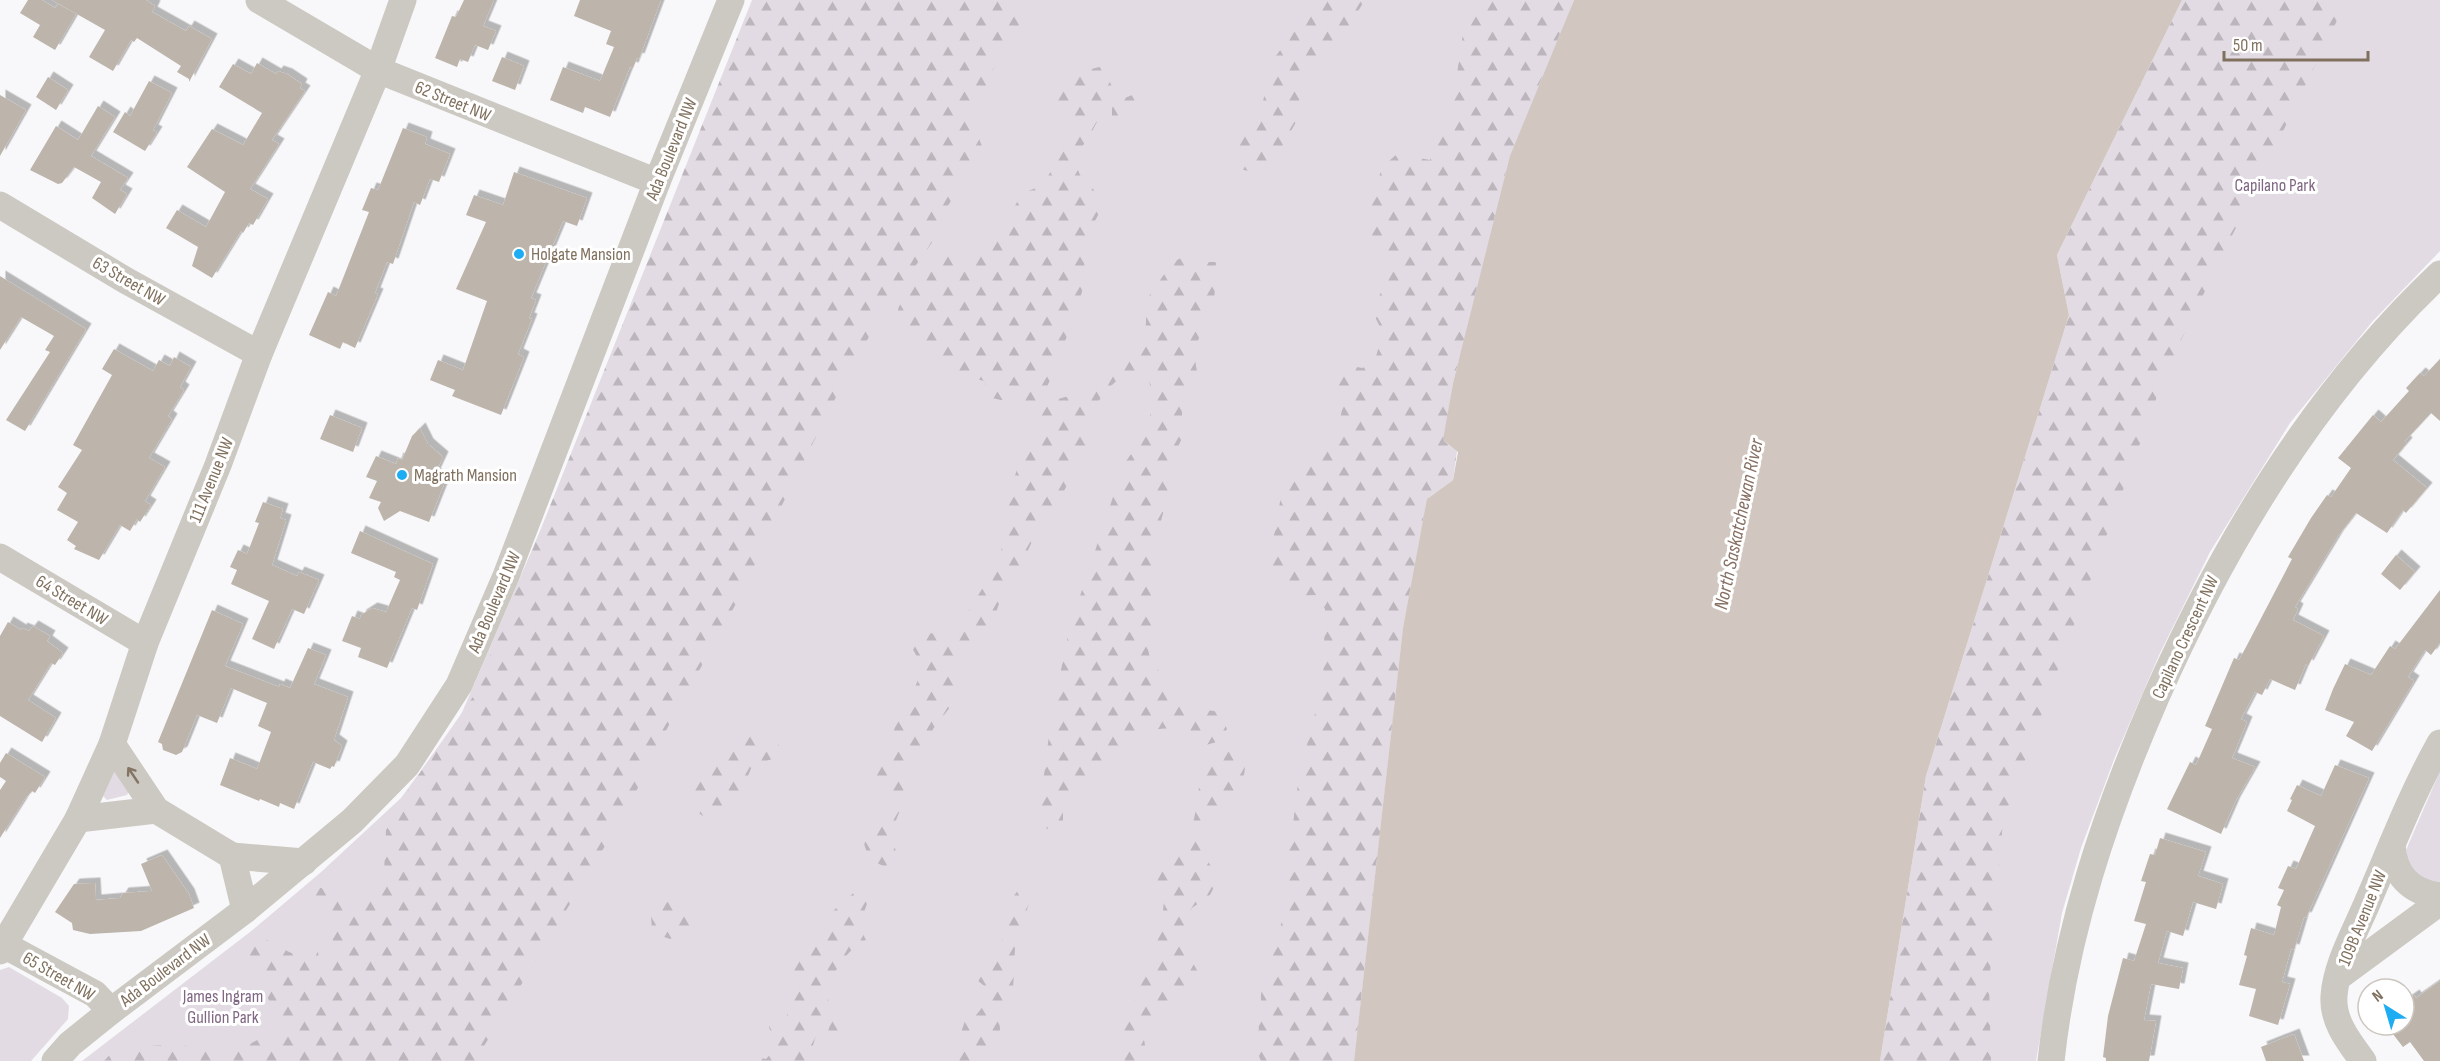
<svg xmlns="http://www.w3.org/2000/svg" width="2440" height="1061" font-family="'Sofia Sans Condensed',sans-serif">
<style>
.green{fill:#e2dbe4}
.forest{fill:url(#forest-firs)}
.water{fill:#d1c7c0}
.building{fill:#bdb4ab;filter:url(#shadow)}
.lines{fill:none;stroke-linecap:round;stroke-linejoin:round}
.minor{stroke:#ccc8c2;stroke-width:27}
.oneway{stroke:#847463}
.poi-dot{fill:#1eacf3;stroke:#fff;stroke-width:2}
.labels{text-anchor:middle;stroke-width:6;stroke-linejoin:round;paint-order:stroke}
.street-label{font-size:18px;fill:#80705e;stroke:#fff}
.park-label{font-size:18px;fill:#7f6682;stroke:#fff}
.poi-label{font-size:18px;fill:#80705e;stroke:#fff;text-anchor:start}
.water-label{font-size:20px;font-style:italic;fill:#866f63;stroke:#fff}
</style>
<defs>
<pattern id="forest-firs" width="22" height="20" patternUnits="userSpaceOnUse" patternTransform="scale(1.5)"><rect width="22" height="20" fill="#e2dbe4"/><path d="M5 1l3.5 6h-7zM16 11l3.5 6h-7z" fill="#bcb6bc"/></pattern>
<filter id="shadow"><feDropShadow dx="5.5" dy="-5.5" stdDeviation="0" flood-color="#0004"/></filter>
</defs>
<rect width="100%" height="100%" fill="#f8f8fa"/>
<!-- green -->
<g class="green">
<polygon points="754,0 1573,0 1452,382 1403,628 1354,1061 82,1061 250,932 320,873 401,798 460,717 569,464"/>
<polygon points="2182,0 2440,0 2440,251 2372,322 2290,423 2210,552 2160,653 2115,757 2081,848 2062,913 2036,1061 1880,1061"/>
<polygon points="115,769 129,791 127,795 107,800 103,796"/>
<polygon points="2440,771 2440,883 2434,884 2410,872 2406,850"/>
<polygon points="9,967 62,998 69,1006 68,1019 31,1061 0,1061 0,970"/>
</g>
<!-- forest -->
<g class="forest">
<path d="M 752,0 L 1029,0 L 1011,44 L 1003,46 L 972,120 L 983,149 L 974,171 L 968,175 L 932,230 L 933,241 L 883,312 L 844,381 L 778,513 L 743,591 L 663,736 L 628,808 L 475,1061 L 104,1061 L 115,1049 L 172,1044 L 235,1052 L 261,1038 L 278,1034 L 272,1006 L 264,991 L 263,975 L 244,953 L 247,942 C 268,931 278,950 298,955 L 299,965 L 318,951 L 319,962 L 327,963 L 337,954 L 333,942 L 332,917 L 323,910 L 313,908 L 311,900 L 316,886 L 329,891 L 334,899 C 352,904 361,897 377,899 L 384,872 L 386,830 L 399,813 L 401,800 L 475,694 Z"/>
<polygon points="1318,0 1365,0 1348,27 1322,52 1308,72 1299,95 1300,115 1283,145 1260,174 1240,169 1234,155 1245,126 1263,101 1275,57"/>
<path d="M 1468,0 L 1574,0 L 1510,155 L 1453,383 L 1444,441 L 1457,451 L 1453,480 L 1427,499 L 1403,628 L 1354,1061 L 1261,1061 L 1250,1035 L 1259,1030 L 1258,1020 L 1263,1014 C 1260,1001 1259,987 1269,978 L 1269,968 L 1285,910 L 1288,879 L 1283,857 L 1285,841 L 1292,832 L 1299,775 L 1323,683 L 1325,609 L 1315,595 L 1302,596 L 1300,591 L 1272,580 L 1275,573 L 1268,569 L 1281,496 L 1309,466 L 1340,419 L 1344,401 L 1334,391 L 1334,369 L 1342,364 L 1362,368 L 1374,363 L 1383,333 L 1372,311 L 1385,284 L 1383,274 L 1395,269 L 1365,226 L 1382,167 L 1397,154 L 1430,160 L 1452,107 Z"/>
<polygon points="2182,0 2347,0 2167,369 2003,821 1989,984 1991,1061 1880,1061 1926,776 2069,315 2057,255"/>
<path d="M 1103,66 L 1118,101 L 1132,95 L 1136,96 L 1144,89 L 1152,90 L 1156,98 L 1123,126 L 1112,120 L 1112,108 L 1103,106 C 1099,122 1085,145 1073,158 L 1080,175 L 1105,202 L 1087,236 L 1082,292 L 1057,365 L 1044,393 L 1032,406 L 1022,408 L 1014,403 L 992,398 L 984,381 L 951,372 L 940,364 L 924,342 C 907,339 896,329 898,310 C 899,303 907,297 910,290 C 923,264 930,247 965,259 L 1008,234 C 1013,219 1011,201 1028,191 C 1035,188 1039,188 1045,182 L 1068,138 L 1072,120 L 1063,104 C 1048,99 1048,90 1057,78 Z"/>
<path d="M 1187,254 L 1197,262 L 1216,262 C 1215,276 1216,291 1213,304 C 1206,331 1190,341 1197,371 L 1191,378 L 1190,392 L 1182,400 L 1182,438 L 1171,462 L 1167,499 L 1153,550 L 1151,577 L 1157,611 L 1146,641 L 1150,658 L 1174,693 L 1191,707 L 1219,712 L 1227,729 L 1220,741 L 1206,745 C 1159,712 1143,733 1106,766 C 1101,771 1093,774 1087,779 C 1077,788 1076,795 1063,799 L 1063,822 L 1047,829 L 1039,815 L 1051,719 L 1070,626 L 1124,464 L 1151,426 L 1150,414 L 1154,404 L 1148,376 C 1118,363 1097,403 1084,425 L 1090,442 L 1056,506 L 1035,535 L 1015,579 L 1005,587 L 994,618 L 987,628 L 970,642 L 952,666 L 954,686 L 951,706 L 933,729 L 930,748 L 909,772 C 914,806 885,814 896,852 L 886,867 C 869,861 864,851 863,834 C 875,823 896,814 887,795 L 881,791 L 875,780 L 881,759 L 888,755 C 891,743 893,730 898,718 C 909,689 934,677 909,644 L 911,634 L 917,628 L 926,633 L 950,634 L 966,615 L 1001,558 L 1003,517 L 1017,469 L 1031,446 L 1041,419 L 1039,407 C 1047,404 1056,399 1065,397 C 1072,395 1081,398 1088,395 C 1114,384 1115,346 1145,343 L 1147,299 L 1165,273 L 1164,264 L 1174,262 Z"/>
<path d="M 764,734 L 779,745 L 778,757 L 752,766 L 734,811 L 722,822 C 715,820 705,818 700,814 C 666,790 723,743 745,735 C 751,733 758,734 764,734 Z"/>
<path d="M 1232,747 C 1263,772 1230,793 1215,814 C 1211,820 1207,827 1201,833 L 1205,857 L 1212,868 L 1214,887 L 1210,895 L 1192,908 L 1188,915 L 1189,932 L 1185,939 L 1184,959 L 1193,963 L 1198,972 L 1167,1005 L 1159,1018 L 1146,1026 L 1143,1035 L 1146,1050 L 1140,1061 L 1113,1061 L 1120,1053 L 1124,1042 L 1122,1027 L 1134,1002 L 1138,981 L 1148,966 L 1161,931 L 1164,900 C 1159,894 1155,887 1158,879 C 1164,864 1179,850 1187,837 C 1206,805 1186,762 1232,747 Z"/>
<path d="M 859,888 L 866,890 L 868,901 L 859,926 L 866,940 C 851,947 842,960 834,974 C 831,981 832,988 827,996 L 829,1002 L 841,1015 L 842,1031 L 836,1040 L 830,1040 L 828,1032 L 830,1024 L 826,1019 L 821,1019 L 811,1052 L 805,1061 L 757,1061 L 761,1058 L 766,1059 C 779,1046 774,1041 769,1027 L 770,1021 L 787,1016 L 793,988 L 791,975 L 800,958 L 823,930 L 832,912 Z"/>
<path d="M 1018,890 L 1024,890 L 1029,903 L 1015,948 L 1013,990 L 999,1012 L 1000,1030 L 995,1047 L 984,1061 L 951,1061 L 965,1021 L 977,1014 L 988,1000 L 988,989 L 977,980 L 978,975 L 987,974 C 992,955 982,956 1002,943 L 1006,908 Z"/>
<polygon points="658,900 676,904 687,910 690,930 670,939 652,933 651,914"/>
</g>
<!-- water -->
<polygon class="water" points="1574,0 2182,0 2057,255 2069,315 1926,776 1880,1061 1354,1061 1403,628 1427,499 1453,480 1458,452 1443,440 1453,383 1510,156"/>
<!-- building -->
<g class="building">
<polygon points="28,0 42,0 55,8 58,4 76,14 55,50 33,37 40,25 20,13"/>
<polygon points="52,0 146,0 155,6 152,12 186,31 189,26 212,39 189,82 189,79 177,72 181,66 137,38 134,42 131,40 113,71 89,57 105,30"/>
<polygon points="464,0 494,0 483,26 496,31 488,50 475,45 468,62 460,59 457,67 435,58 452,16 456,17"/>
<polygon points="580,0 661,0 639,59 637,58 633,68 630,67 610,117 585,107 583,113 550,100 563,67 600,81 614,47 606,44 611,31 574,16"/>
<polygon points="502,57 524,66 515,90 492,81"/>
<polygon points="257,63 276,74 278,71 287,74 302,84 300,88 305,91 272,140 279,144 250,189 268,199 253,225 249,223 243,233 241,231 212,278 192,266 198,247 166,228 177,210 206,227 225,192 187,167 212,129 243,145 262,113 219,87 233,64 251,74"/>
<polygon points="48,77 68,90 56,110 36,97"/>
<polygon points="149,81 172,93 153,130 157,132 145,151 113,132 125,112 130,116"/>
<polygon points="0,95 26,110 0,156"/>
<polygon points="98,106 115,117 91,156 128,178 120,190 127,194 115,214 92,198 101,182 74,167 62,183 58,184 30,170 56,126 78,140"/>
<polygon points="403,128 427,137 425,144 450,154 439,182 430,179 420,205 414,202 393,264 387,262 375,293 378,294 355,348 343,342 340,349 309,335 328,292 336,296 369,212 362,210 371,188 378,190"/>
<polygon points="514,172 587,198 577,226 563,221 531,298 536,300 529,318 532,319 518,354 524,357 501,415 452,396 455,390 430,380 438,360 463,370 487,301 456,289 486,222 466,215 474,195 503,205"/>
<polygon points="0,276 86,329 25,431 6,420 50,352 45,350 54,336 21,317 0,350"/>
<polygon points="114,349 153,371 159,360 170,366 174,357 191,367 180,387 184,390 168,416 172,419 149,458 165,467 145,501 151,505 140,522 137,519 130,531 120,525 99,560 74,549 76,546 67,540 78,522 57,510 67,493 58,487 82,450 73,445 112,375 102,369"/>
<polygon points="2440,359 2440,421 2431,413 2405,441 2407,443 2393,460 2427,488 2406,513 2403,510 2387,533 2356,513 2338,536 2295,607 2298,609 2293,620 2324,636 2308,666 2306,664 2295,690 2270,679 2262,695 2255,692 2241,719 2247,722 2232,758 2255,767 2235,802 2221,834 2167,809 2190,762 2196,765 2212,729 2205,726 2234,658 2239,660 2246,647 2292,559 2288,557 2311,518 2327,495 2331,497 2351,468 2338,458 2373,415 2381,422 2409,391 2406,388 2420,373 2424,376"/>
<polygon points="330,415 362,428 353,452 320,439"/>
<polygon points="420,428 428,444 443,457 435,474 446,479 429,522 400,511 384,521 378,508 381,502 369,498 377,481 366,477 376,456 396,464 398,458 402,460 412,436"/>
<polygon points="263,502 283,509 280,518 286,520 272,565 297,576 299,572 319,580 304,614 292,609 274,649 252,639 269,601 231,584 237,570 230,567 238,550 247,554 259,523 255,522"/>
<polygon points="360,531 433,564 417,610 412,608 387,668 358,657 361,648 342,641 352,616 360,619 361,615 372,608 386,612 400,580 394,577 396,572 351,553"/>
<polygon points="2396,555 2415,572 2400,590 2381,574"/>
<polygon points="2440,590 2440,643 2431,655 2425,650 2408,677 2414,681 2372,751 2346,736 2354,722 2325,710 2333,689 2345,664 2371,675 2390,646 2395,649"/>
<polygon points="212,610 243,624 225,666 279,687 280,684 290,688 308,648 326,655 314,684 348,697 334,740 342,746 334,767 332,766 330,769 313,762 294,809 280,803 279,807 260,799 259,801 220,785 230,758 257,769 271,732 258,726 267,703 231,688 217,723 197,715 182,752 176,755 163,750 162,744 158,742"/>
<polygon points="8,622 21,630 22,628 29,631 33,626 50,636 47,641 63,653 55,665 51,663 28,700 56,718 42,742 0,716 0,636"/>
<polygon points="6,753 45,777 35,793 32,791 24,800 0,838 0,790 6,781 0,777 0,763"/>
<polygon points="2335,765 2369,778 2306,918 2304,917 2294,950 2291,949 2282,982 2290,984 2278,1025 2249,1016 2256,989 2239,985 2247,956 2244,955 2251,928 2274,935 2281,907 2277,905 2284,890 2278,888 2288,866 2296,869 2315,826 2287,811 2292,800 2290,799 2297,785 2321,796"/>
<polygon points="2160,838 2206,852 2198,876 2223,884 2216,909 2193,902 2183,936 2167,931 2158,963 2183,968 2179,989 2151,984 2144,1020 2156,1021 2149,1061 2106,1061 2106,1058 2103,1057 2108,1016 2123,958 2134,961 2146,924 2134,921 2146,882 2141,881 2150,854 2155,855"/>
<polygon points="162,855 189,894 194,908 141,931 90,934 73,930 72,923 55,912 74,884 95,883 96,900 120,898 123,893 152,891 141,864"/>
<polygon points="2440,981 2440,1061 2424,1061 2410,1042 2403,1047 2386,1025 2404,1025 2404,1002 2414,995 2416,998"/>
<polygon points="2294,1034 2304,1061 2266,1061 2261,1047"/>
</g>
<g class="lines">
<!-- minor -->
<g class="minor">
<polyline points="259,0 378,70 657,182"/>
<polyline points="0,205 125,280 259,354"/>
<polyline points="0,557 145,643"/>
<polyline points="156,810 232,856"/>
<polyline points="78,819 156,810 112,744"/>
<path d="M 2392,845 C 2394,875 2410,892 2440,896"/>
<polyline points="245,910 232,856 304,862"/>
<polyline points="4,945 95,994 111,1011"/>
<polyline points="0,951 78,819 112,744 145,643 218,465 259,354 378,70 403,0"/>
<polyline points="2338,977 2440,902"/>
<polyline points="55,1061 70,1044 111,1011 245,910 352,821 407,765 459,685 506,576 657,182 731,0"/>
<path d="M 2051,1061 C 2065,933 2105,814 2156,697 C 2225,541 2315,392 2440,274"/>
<path d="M 2363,1061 C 2349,1042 2332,1021 2334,996 C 2336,964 2356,930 2368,901 C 2391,848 2412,793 2440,743"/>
</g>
</g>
<!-- one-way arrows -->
<defs><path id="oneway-shaft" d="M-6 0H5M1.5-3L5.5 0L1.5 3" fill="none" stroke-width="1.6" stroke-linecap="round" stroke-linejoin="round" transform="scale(1.5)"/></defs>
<use class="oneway" href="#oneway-shaft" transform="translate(133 775) rotate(-124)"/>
<!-- markers -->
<g class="poi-dot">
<circle cx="519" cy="254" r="6"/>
<circle cx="402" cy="475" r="6"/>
</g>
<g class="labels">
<!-- street labels -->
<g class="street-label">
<text transform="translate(453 101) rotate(22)" y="6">62 Street NW</text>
<text transform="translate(671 149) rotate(-68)" y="6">Ada Boulevard NW</text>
<text transform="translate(129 281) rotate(30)" y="6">63 Street NW</text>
<text transform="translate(211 480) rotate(-68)" y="6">111 Avenue NW</text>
<text transform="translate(72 600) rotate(31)" y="6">64 Street NW</text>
<text transform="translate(494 602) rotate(-67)" y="6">Ada Boulevard NW</text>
<text transform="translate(2185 637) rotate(-65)" y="6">Capilano Crescent NW</text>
<text transform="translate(2362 918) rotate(-68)" y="6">109B Avenue NW</text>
<text transform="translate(165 970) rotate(-37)" y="6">Ada Boulevard NW</text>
<text transform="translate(59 976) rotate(30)" y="6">65 Street NW</text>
</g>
<!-- park labels -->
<g class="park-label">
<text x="2275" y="191">Capilano Park</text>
<text x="223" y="1002">James Ingram<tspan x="223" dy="21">Gullion Park</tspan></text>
</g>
<!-- poi labels -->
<g class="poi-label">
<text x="531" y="260">Holgate Mansion</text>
<text x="414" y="481">Magrath Mansion</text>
</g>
<!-- water labels -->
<g class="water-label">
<text transform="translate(1738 524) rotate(-78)" y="7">North Saskatchewan River</text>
</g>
</g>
<!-- north arrow -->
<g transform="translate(2386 1007) rotate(323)"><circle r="28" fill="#ffffff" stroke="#ccc6bf" stroke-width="1.5"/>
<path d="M0-4.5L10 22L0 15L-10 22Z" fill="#1eacf3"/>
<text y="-9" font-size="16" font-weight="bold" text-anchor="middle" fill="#80705e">N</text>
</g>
<!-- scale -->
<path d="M2224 51v9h144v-9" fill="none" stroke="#80705e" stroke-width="3"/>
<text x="2233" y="51" font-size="18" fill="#80705e" stroke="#ffffff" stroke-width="4.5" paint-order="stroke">50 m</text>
</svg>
